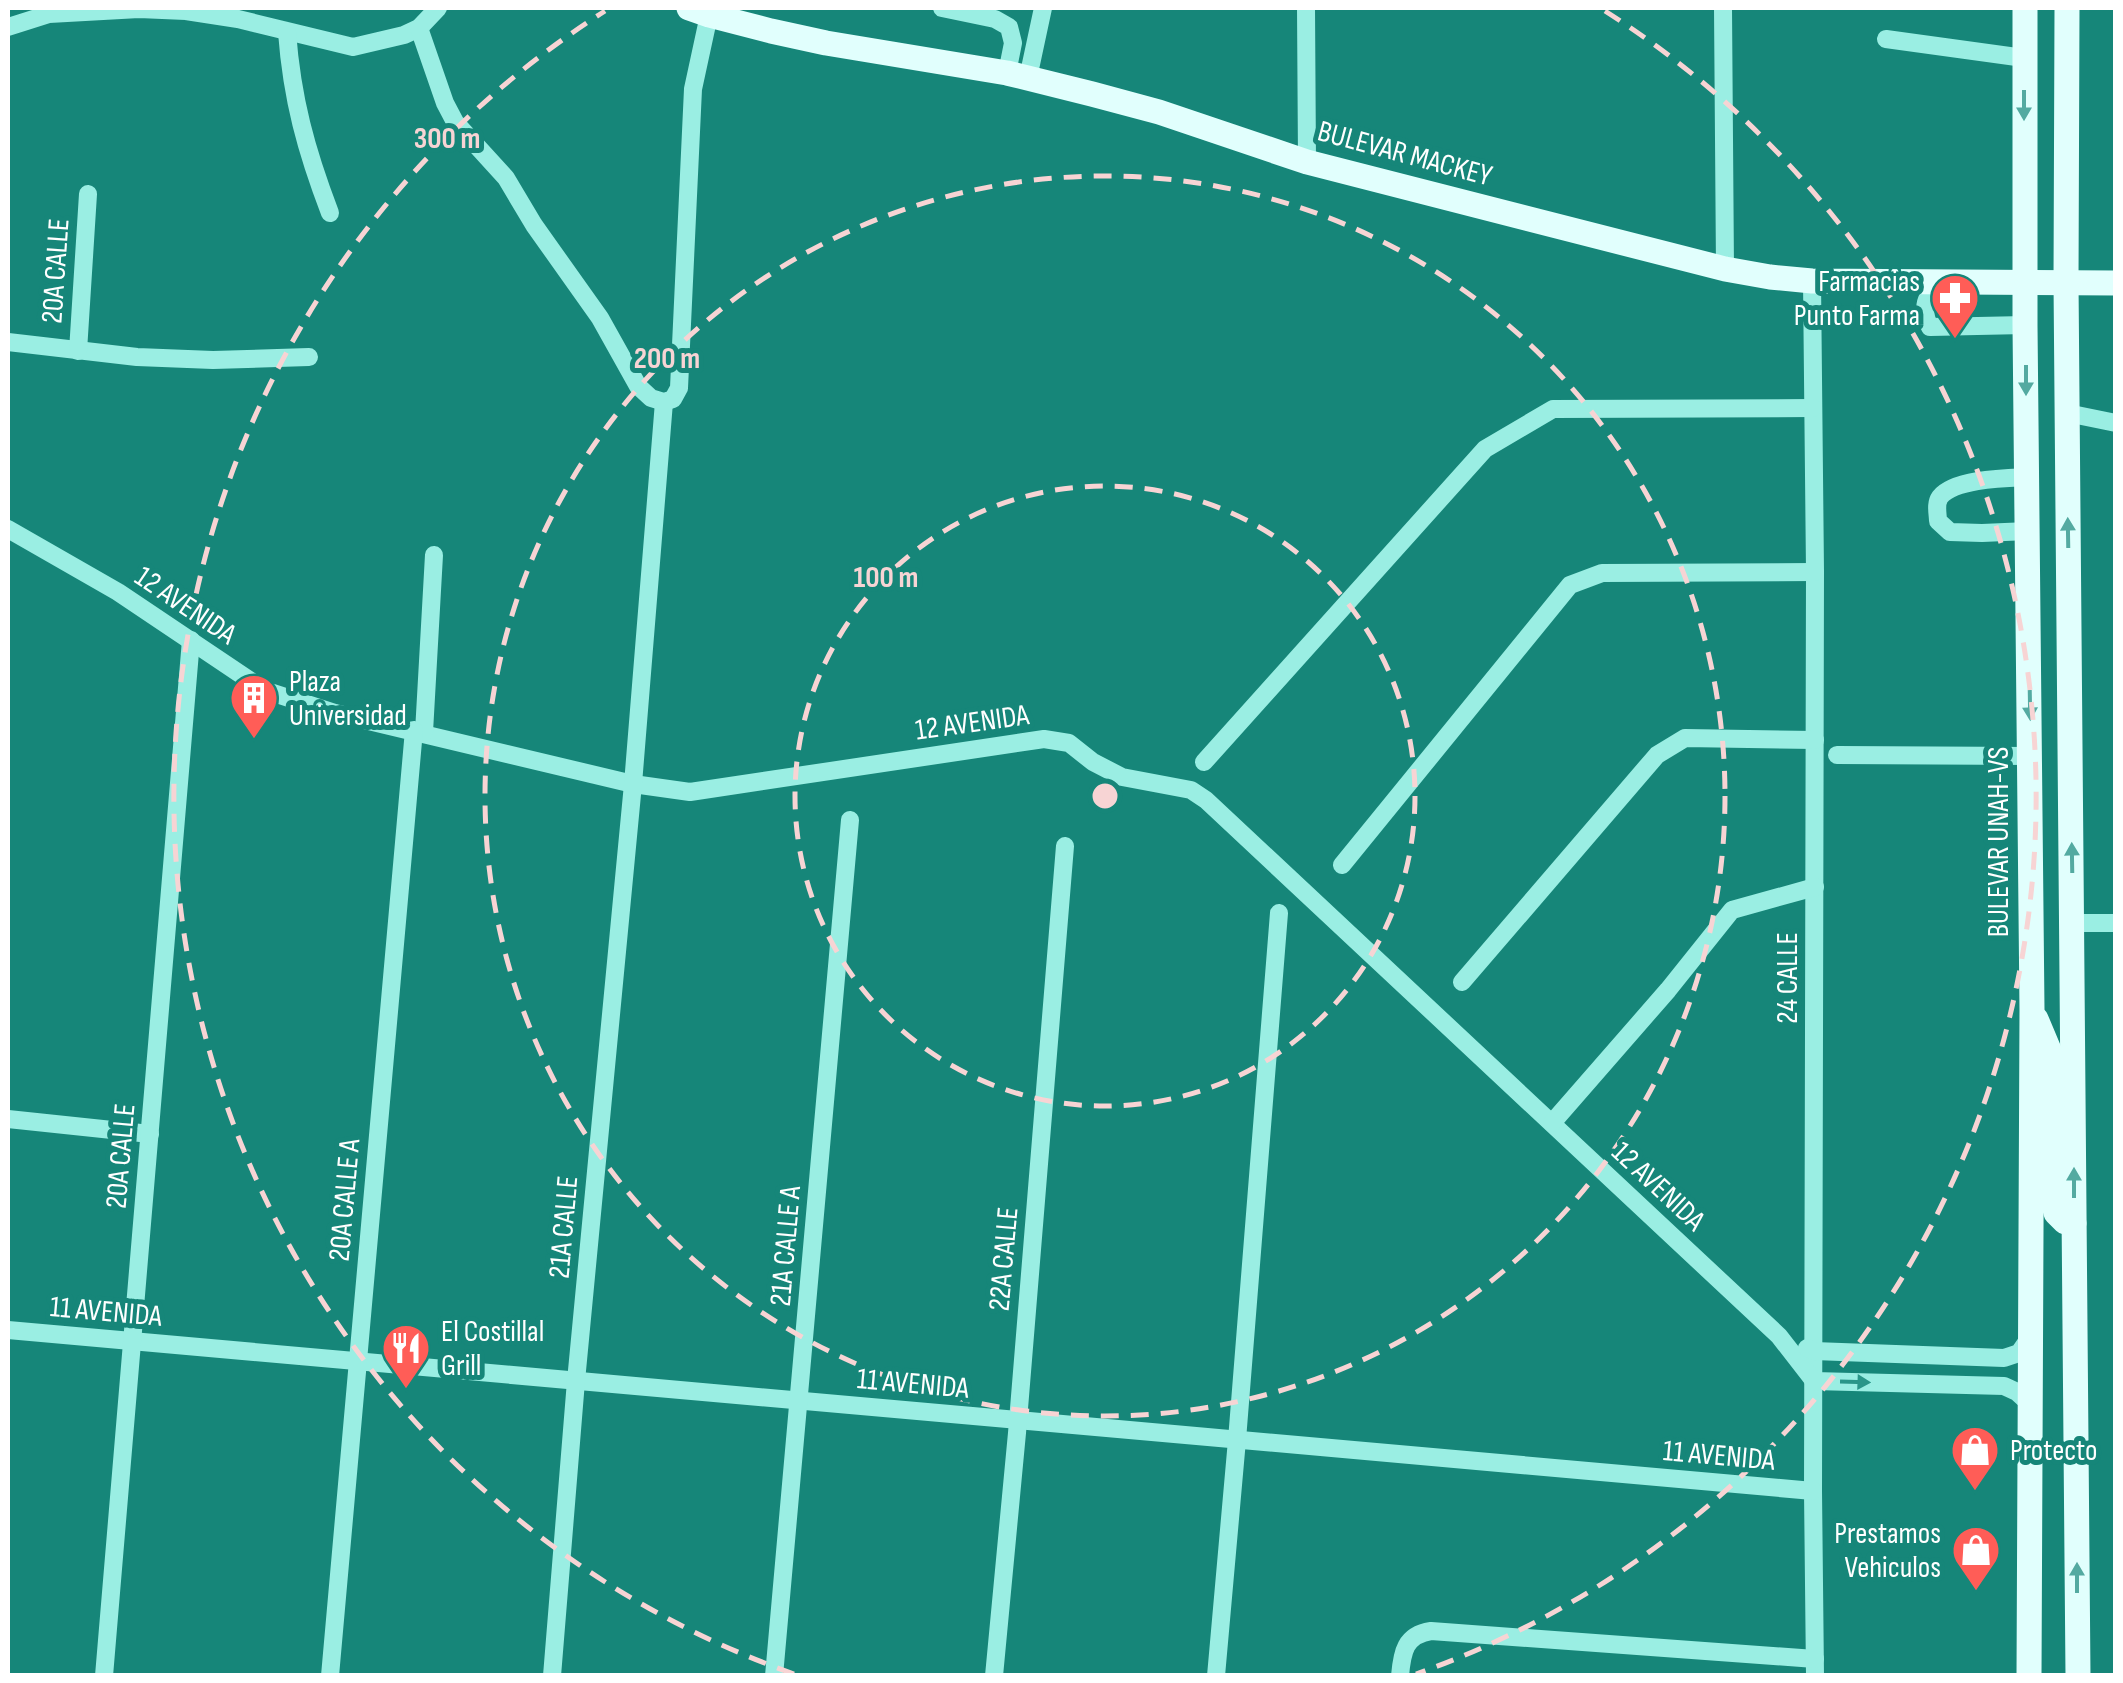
<svg xmlns="http://www.w3.org/2000/svg" width="2123" height="1683" font-family="'Sofia Sans Condensed',sans-serif">
<style>
.lines{fill:none;stroke-linecap:round;stroke-linejoin:round}
.minor{stroke:#9aeee3;stroke-width:18}
.major{stroke:#e1fffd;stroke-width:25}
.oneway{fill:#53aaa1}
.oneway2{fill:#2a9689}
.ring{fill:none;stroke:#f7d4d4;stroke-width:5;stroke-dasharray:18 12}
.labels{text-anchor:middle;stroke-width:10;stroke-linejoin:round;paint-order:stroke}
.street-label{font-size:30px;fill:#fff;stroke:#168679}
.poi-label{font-size:30px;fill:#fff;stroke:#168679;text-anchor:start}
.centre{fill:#f7d4d4;stroke:#168679;stroke-width:5}
.ring-label{font-size:30px;text-anchor:middle;font-weight:bold;fill:#f7d4d4;stroke:#168679;stroke-width:10;stroke-linejoin:round;paint-order:stroke}
</style>
<rect width="100%" height="100%" fill="#168679"/>
<g class="lines">
<!-- minor -->
<g class="minor">
<polyline points="942,8 995,19 1009,27 1013,43 1007,73"/>
<polyline points="1306,8 1307,162"/>
<polyline points="1723,8 1725,269"/>
<polyline points="8,27 49,14 139,9 186,11 238,19 353,47 404,35 419,28 438,8"/>
<polyline points="419,28 445,103 455,122 506,178 534,225 600,318 638,386 651,398 664,402 673,399 679,388 693,89 709,15"/>
<path d="M 287,32 C 292,99 306,150 330,213"/>
<polyline points="1886,39 2024,58"/>
<polyline points="1028,78 1043,8"/>
<polyline points="1812,281 1815,572 1813,1491 1815,1676"/>
<path d="M 1950,290 C 1947,290 1937,290 1934,292 C 1922,298 1924,317 1930,327 L 2025,325"/>
<polyline points="8,342 137,357 213,360 309,357"/>
<polyline points="78,351 88,194"/>
<polyline points="2067,413 2116,423"/>
<path d="M 2027,477 C 2005,478 1954,479 1940,497 C 1935,504 1938,514 1938,521 L 1950,532 L 1982,533 L 2028,531"/>
<polyline points="8,529 118,592 264,690 335,713 633,784 690,792 1044,739 1069,743 1093,762 1122,777 1191,790 1206,800 1779,1336 1814,1381 2004,1386 2017,1392 2029,1403"/>
<polyline points="424,732 434,555"/>
<polyline points="1837,755 2031,756"/>
<polyline points="1204,762 1485,449 1553,409 1813,408"/>
<polyline points="1342,865 1570,585 1602,573 1815,572"/>
<polyline points="2072,923 2116,923"/>
<polyline points="1462,982 1657,755 1685,738 1815,740"/>
<polyline points="8,1119 150,1134"/>
<polyline points="1552,1123 1668,990 1732,910 1815,887"/>
<polyline points="8,1330 1813,1491"/>
<polyline points="1807,1348 1814,1351 2004,1358 2019,1353 2030,1337"/>
<polyline points="104,1676 191,640"/>
<polyline points="330,1676 414,730"/>
<polyline points="552,1676 576,1381 633,784 664,402"/>
<polyline points="774,1676 850,820"/>
<polyline points="994,1676 1017,1433 1065,846"/>
<polyline points="1216,1676 1237,1440 1279,913"/>
<path d="M 1400,1676 C 1402,1652 1405,1635 1431,1631 L 1815,1659"/>
</g>
<!-- major -->
<g class="major">
<polyline points="689,8 709,15 771,31 826,43 1007,73 1092,94 1159,112 1307,162 1725,269 1770,277 1812,281 2116,283"/>
<polyline points="2025,8 2025,325 2032,1010 2029,1676"/>
<polyline points="2067,8 2066,282 2078,1676"/>
<polyline points="2036,1019 2052,1057 2053,1201 2056,1213 2065,1222 2074,1223"/>
</g>
</g>
<!-- one-way arrows -->
<defs><path id="oneway-solid" d="M-6-.8H1V-3.2L6.5 0L1 3.2V.8H-6Z" transform="scale(2.5)"/></defs>
<g class="oneway">
<use href="#oneway-solid" transform="translate(2024 105) rotate(90)"/>
<use href="#oneway-solid" transform="translate(2026 380) rotate(90)"/>
<use href="#oneway-solid" transform="translate(2068 533) rotate(-91)"/>
<use href="#oneway-solid" transform="translate(2030 705) rotate(89)"/>
<use href="#oneway-solid" transform="translate(2072 858) rotate(-91)"/>
<use href="#oneway-solid" transform="translate(2074 1183) rotate(-90)"/>
<use href="#oneway-solid" transform="translate(2077 1578) rotate(-90)"/>
</g>
<use class="oneway2" href="#oneway-solid" transform="translate(1855 1382) rotate(2)"/>
<!-- distance rings -->
<g class="ring">
<circle cx="1105" cy="796" r="310"/>
<circle cx="1105" cy="796" r="620"/>
<path d="M794 1674A931 931 0 0 1 605 11M1605 11A931 931 0 0 1 1416 1674"/>
</g>
<!-- icons -->
<defs>
<g id="pharmacy-pin" transform="scale(2.5)"><path d="M0 17L-7.5 6A9.5 9.5 0 1 1 7.5 6Z" fill="#ff5d57" stroke="#168679"/><path d="M-2-6h4v4h4v4h-4v4h-4v-4h-4v-4h4Z" fill="#fff"/></g>
<g id="building-pin" transform="scale(2.5)"><path d="M0 17L-7.5 6A9.5 9.5 0 1 1 7.5 6Z" fill="#ff5d57" stroke="#168679"/><path d="M-4-6H4V6H1V3H-1V6H-4ZM-2.5-4.3h1.7v1.8h-1.7ZM.8-4.3h1.7v1.8H.8ZM-2.5-1h1.7V.8h-1.7ZM.8-1h1.7V.8H.8Z" fill="#fff"/></g>
<g id="restaurant-pin" transform="scale(2.5)"><path d="M0 17L-7.5 6A9.5 9.5 0 1 1 7.5 6Z" fill="#ff5d57" stroke="#168679"/><path d="M-5-6h1v4h1v-4h1v4h1v-4h1v5L-1.5 .5V6h-2V.5L-5-1ZM5-6V6H3V1.5H1.5Q1.5-4 5-6Z" fill="#fff"/></g>
<g id="shop-pin" transform="scale(2.5)"><path d="M0 17L-7.5 6A9.5 9.5 0 1 1 7.5 6Z" fill="#ff5d57" stroke="#168679"/><path d="M-5-2.5h2.3a2.7 3.5 0 0 1 5.4 0H5L5.5 6h-11ZM-1.5-2.5h3a1.5 2.3 0 0 0-3 0Z" fill="#fff"/></g>
</defs>
<g fill-rule="evenodd">
<use href="#pharmacy-pin" x="1955" y="298"/>
<use href="#building-pin" x="254" y="698"/>
<use href="#restaurant-pin" x="406" y="1348"/>
<use href="#shop-pin" x="1975" y="1450"/>
<use href="#shop-pin" x="1976" y="1550"/>
</g>
<g class="labels">
<!-- street labels -->
<g class="street-label">
<text transform="translate(1405 153) rotate(15)" y="10">BULEVAR MACKEY</text>
<text transform="translate(55 271) rotate(-86)" y="10">20A CALLE</text>
<text transform="translate(186 605) rotate(34)" y="10">12 AVENIDA</text>
<text transform="translate(972 722) rotate(-8)" y="10">12 AVENIDA</text>
<text transform="translate(1998 842) rotate(-90)" y="10">BULEVAR UNAH-VS</text>
<text transform="translate(1787 978) rotate(-90)" y="10">24 CALLE</text>
<text transform="translate(120 1156) rotate(-85)" y="10">20A CALLE</text>
<text transform="translate(1659 1186) rotate(43)" y="10">12 AVENIDA</text>
<text transform="translate(344 1200) rotate(-85)" y="10">20A CALLE A</text>
<text transform="translate(563 1227) rotate(-85)" y="10">21A CALLE</text>
<text transform="translate(785 1246) rotate(-85)" y="10">21A CALLE A</text>
<text transform="translate(1003 1259) rotate(-85)" y="10">22A CALLE</text>
<text transform="translate(106 1311) rotate(5)" y="10">11 AVENIDA</text>
<text transform="translate(913 1383) rotate(5)" y="10">11 AVENIDA</text>
<text transform="translate(1719 1455) rotate(5)" y="10">11 AVENIDA</text>
</g>
<!-- poi labels -->
<g class="poi-label">
<text x="1920" y="291" text-anchor="end">Farmacias<tspan x="1920" dy="34">Punto Farma</tspan></text>
<text x="289" y="691">Plaza<tspan x="289" dy="34">Universidad</tspan></text>
<text x="441" y="1341">El Costillal<tspan x="441" dy="34">Grill</tspan></text>
<text x="2010" y="1460">Protecto</text>
<text x="1941" y="1543" text-anchor="end">Prestamos<tspan x="1941" dy="34">Vehiculos</tspan></text>
</g>
</g>
<circle cx="1105" cy="796" r="15" class="centre"/>
<g class="ring-label">
<text x="447" y="148">300 m</text>
<text x="667" y="368">200 m</text>
<text x="886" y="587">100 m</text>
</g>
<!-- border -->
<rect width="2123" height="1683" fill="none" stroke="#ffffff" stroke-width="20"/>
</svg>
